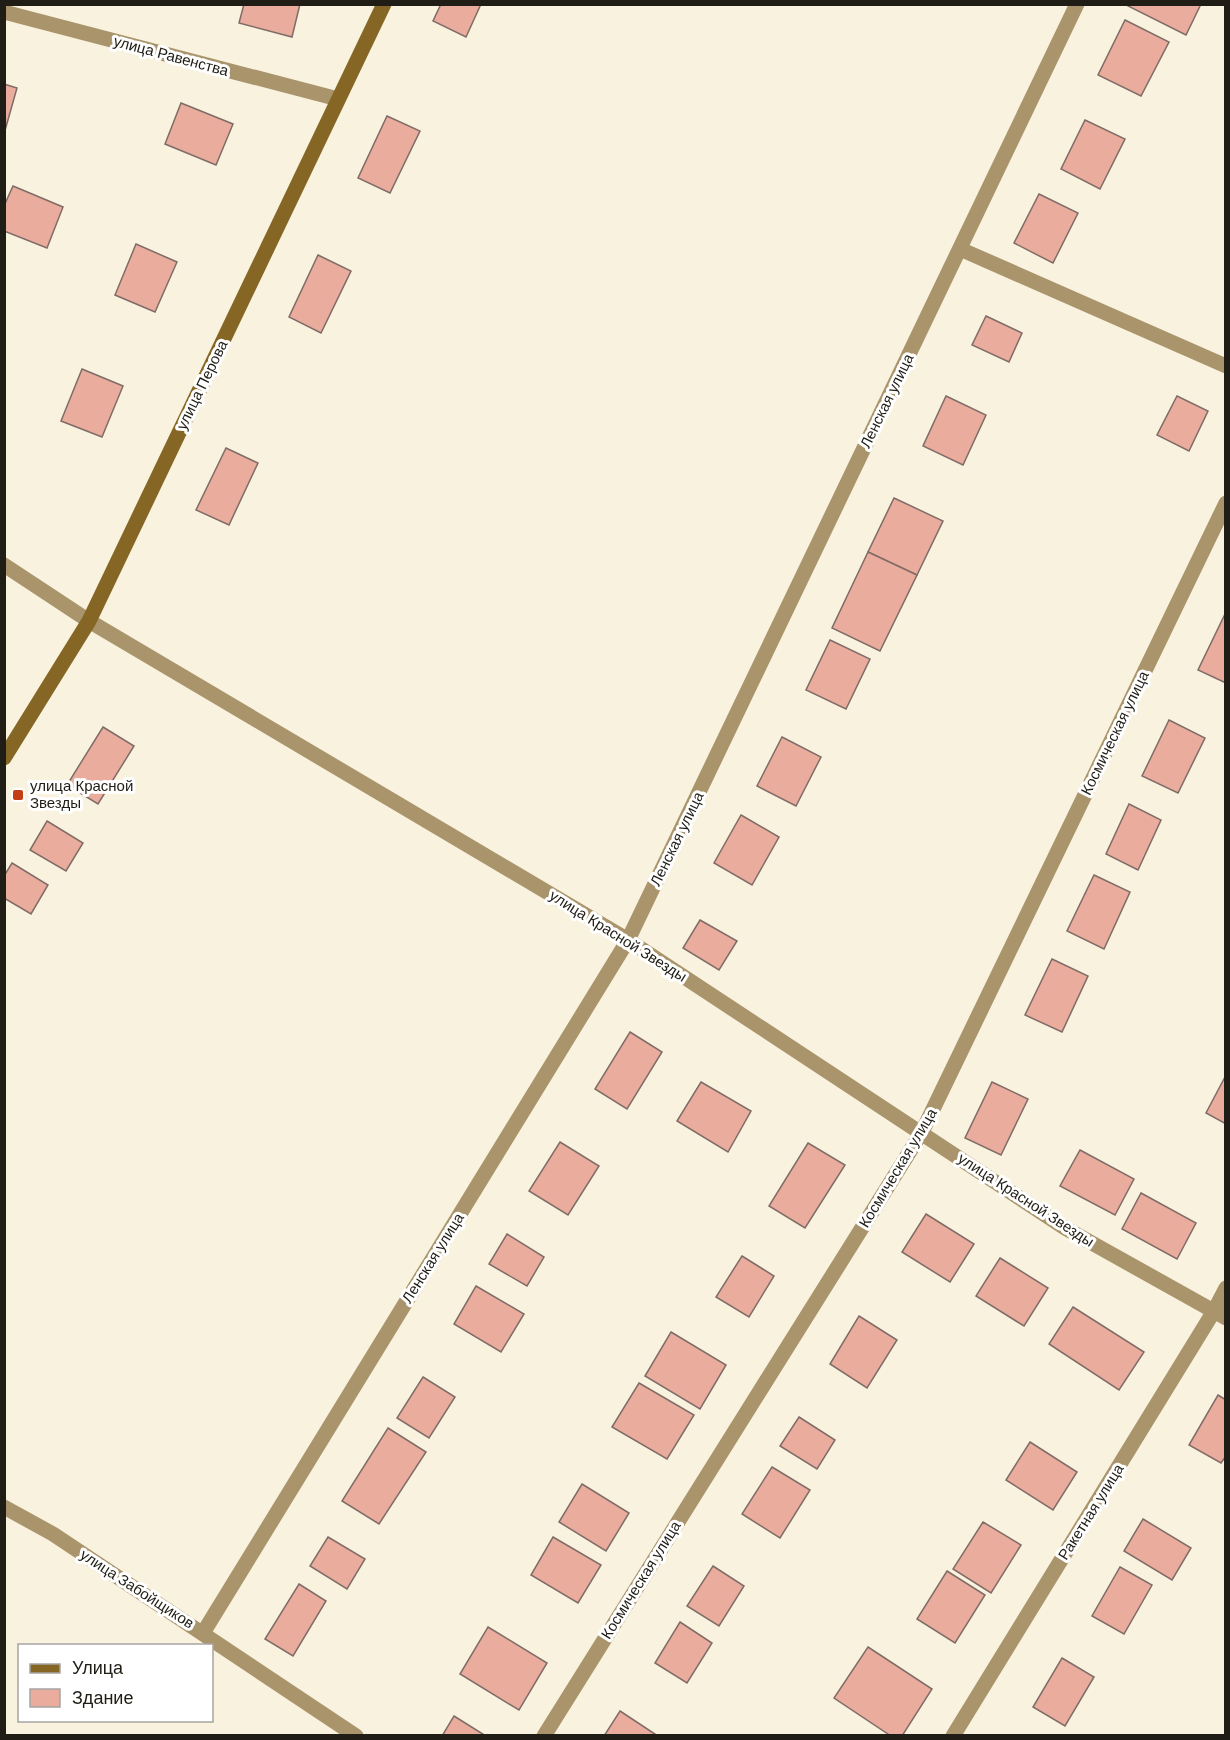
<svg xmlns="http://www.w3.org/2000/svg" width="1230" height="1740" font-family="Arial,sans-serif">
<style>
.building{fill:#e9ac9d;stroke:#806c67;stroke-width:1.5}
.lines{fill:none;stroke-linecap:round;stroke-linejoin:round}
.minor{stroke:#a9946c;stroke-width:15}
.secondary{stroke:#856624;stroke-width:15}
.poi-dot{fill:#c53d14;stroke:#fff;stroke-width:2}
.labels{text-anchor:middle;stroke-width:6;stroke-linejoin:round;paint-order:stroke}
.street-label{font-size:15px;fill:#201d16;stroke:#fff}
.poi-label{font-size:15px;fill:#201d16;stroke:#fff;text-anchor:start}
</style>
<rect width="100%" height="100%" fill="#f8f2de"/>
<!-- building -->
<g class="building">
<polygon points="244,4 300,4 292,37 239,23"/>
<polygon points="441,4 481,4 466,37 433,21"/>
<polygon points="1129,4 1201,4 1186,35 1128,6"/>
<polygon points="1125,20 1169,42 1141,96 1098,75"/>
<polygon points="4,84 17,88 4,134"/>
<polygon points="181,103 233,124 216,165 165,144"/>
<polygon points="387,116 420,131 390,193 358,178"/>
<polygon points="1085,120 1125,139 1100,189 1061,169"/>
<polygon points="13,186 63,207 47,248 4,231 4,206"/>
<polygon points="1039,194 1078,213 1053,263 1014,243"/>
<polygon points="136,244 177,262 155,312 115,295"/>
<polygon points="318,255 351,271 321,333 289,317"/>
<polygon points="986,316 1022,333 1009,362 972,345"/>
<polygon points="82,369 123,386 102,437 61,421"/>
<polygon points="946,396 986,415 963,465 923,446"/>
<polygon points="1177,396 1208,411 1189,451 1157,435"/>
<polygon points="226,448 258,463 229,525 196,510"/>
<polygon points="894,498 943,521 917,575 868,552"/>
<polygon points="868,552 917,575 880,651 832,628"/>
<polygon points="1225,614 1226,615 1226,683 1198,670"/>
<polygon points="830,640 870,659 846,709 806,690"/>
<polygon points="1169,720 1205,738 1178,793 1142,776"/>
<polygon points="103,727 134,746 98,804 67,785"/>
<polygon points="782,737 821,757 796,806 757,786"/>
<polygon points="1129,804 1161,820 1138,870 1106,854"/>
<polygon points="741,815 779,837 752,885 714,863"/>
<polygon points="47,821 83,843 66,871 30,850"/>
<polygon points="12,863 48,885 31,914 4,898 4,876"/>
<polygon points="1094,875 1130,892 1104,949 1067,931"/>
<polygon points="700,920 737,941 719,970 683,948"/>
<polygon points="1052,959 1088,976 1062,1032 1025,1015"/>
<polygon points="630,1032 662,1052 627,1109 595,1089"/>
<polygon points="1226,1075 1226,1124 1206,1113"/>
<polygon points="701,1082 751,1111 728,1152 677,1121"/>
<polygon points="992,1082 1028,1099 1001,1155 965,1138"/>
<polygon points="560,1142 599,1166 568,1215 529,1191"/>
<polygon points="808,1143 845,1165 805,1228 769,1206"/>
<polygon points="1080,1150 1134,1179 1115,1215 1060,1186"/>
<polygon points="1141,1193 1196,1223 1177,1259 1122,1229"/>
<polygon points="926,1214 974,1244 950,1282 902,1252"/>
<polygon points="507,1234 544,1257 527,1286 489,1264"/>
<polygon points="742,1256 774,1276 749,1317 716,1297"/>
<polygon points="1000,1258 1048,1288 1024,1326 976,1296"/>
<polygon points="476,1286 524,1314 501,1352 454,1324"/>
<polygon points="1073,1307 1144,1352 1119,1390 1049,1344"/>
<polygon points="859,1316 897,1340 867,1388 830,1364"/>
<polygon points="671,1332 726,1365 700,1409 645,1376"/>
<polygon points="423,1377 455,1397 429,1438 397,1418"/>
<polygon points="639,1383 694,1415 667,1459 612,1427"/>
<polygon points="1218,1395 1226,1400 1226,1456 1221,1463 1189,1445"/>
<polygon points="799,1417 835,1440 817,1469 780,1446"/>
<polygon points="388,1428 426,1452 379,1524 342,1501"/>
<polygon points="1030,1442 1077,1472 1053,1510 1006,1480"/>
<polygon points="772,1467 810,1490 780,1538 742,1514"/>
<polygon points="582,1484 629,1513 606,1551 559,1522"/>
<polygon points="1143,1519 1191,1548 1172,1580 1124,1551"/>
<polygon points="983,1522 1021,1545 991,1593 953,1569"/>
<polygon points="328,1537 365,1559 347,1589 310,1566"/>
<polygon points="553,1537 601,1565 578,1603 531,1575"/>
<polygon points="713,1566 744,1586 719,1626 687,1606"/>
<polygon points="1120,1567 1152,1585 1124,1634 1092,1616"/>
<polygon points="947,1571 985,1595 955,1643 917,1619"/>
<polygon points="299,1584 326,1601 293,1656 265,1639"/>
<polygon points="680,1622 712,1643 687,1683 655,1663"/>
<polygon points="488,1627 547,1663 519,1710 460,1674"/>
<polygon points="868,1647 932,1689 902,1736 891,1736 834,1698"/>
<polygon points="1062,1658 1094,1677 1065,1726 1033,1707"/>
<polygon points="620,1711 658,1736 604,1736"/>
<polygon points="454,1716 486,1736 442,1736"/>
</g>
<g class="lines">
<!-- minor -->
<g class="minor">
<polyline points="4,12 338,99"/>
<polyline points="960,249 1226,366"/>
<polyline points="4,565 89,621 628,940 1065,1228 1226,1318"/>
<polyline points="4,1507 53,1534 356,1736"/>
<polyline points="203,1633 628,940 1077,4"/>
<polyline points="544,1736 922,1132 1226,503"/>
<polyline points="953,1736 1214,1311 1226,1288"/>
</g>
<!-- secondary -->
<polyline class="secondary" points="4,758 89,621 384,4"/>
</g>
<!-- markers -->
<rect class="poi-dot" x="12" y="789" width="12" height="12" rx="3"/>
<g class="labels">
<!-- street labels -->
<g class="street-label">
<text transform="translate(171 56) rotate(15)" y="5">улица Равенства</text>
<text transform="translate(202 385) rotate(-64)" y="5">улица Перова</text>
<text transform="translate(887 401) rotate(-64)" y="5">Ленская улица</text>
<text transform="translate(1115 733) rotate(-64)" y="5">Космическая улица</text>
<text transform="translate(677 839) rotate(-64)" y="5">Ленская улица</text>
<text transform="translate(618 936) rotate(32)" y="5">улица Красной Звезды</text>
<text transform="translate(898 1168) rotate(-59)" y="5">Космическая улица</text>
<text transform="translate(1026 1200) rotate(33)" y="5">улица Красной Звезды</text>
<text transform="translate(433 1258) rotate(-58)" y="5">Ленская улица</text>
<text transform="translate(1091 1512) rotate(-58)" y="5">Ракетная улица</text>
<text transform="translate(641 1580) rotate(-58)" y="5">Космическая улица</text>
<text transform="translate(137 1589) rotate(33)" y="5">улица Забойщиков</text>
</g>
<!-- poi labels -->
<g class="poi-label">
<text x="30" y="791">улица Красной<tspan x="30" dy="17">Звезды</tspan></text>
</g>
</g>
<!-- border -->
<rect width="1230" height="1740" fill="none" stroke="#201d16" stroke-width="12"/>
<!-- legend -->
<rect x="18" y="1644" width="195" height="78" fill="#ffffff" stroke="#a6a5a2" stroke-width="1.5"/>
<rect x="30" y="1664" width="30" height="9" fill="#856624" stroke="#a6a5a2" stroke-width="1.5"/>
<text x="72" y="1674" font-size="18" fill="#201d16">Улица</text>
<rect x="30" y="1689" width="30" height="18" fill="#e9ac9d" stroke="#a6a5a2" stroke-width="1.5"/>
<text x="72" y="1704" font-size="18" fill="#201d16">Здание</text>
</svg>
